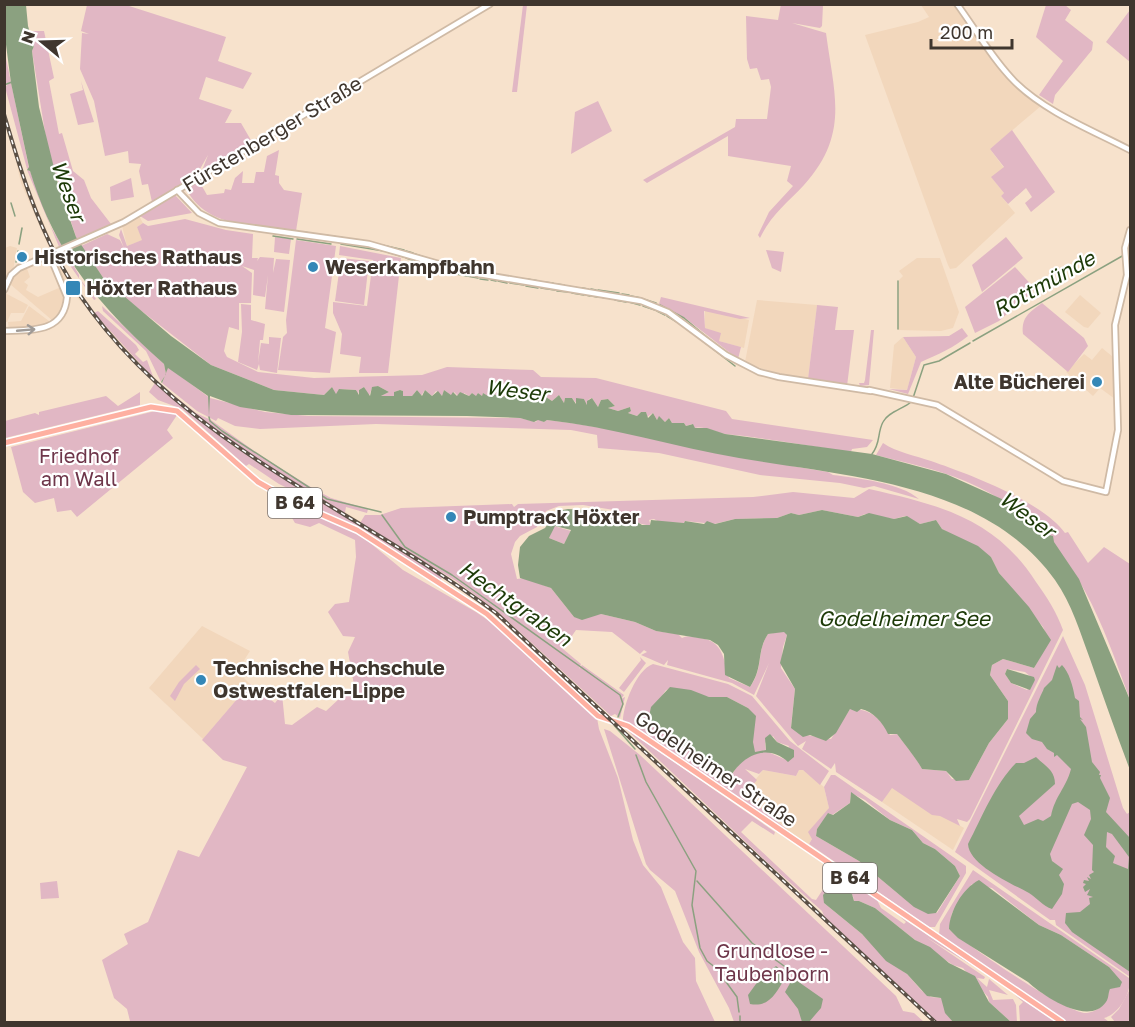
<svg xmlns="http://www.w3.org/2000/svg" width="1135" height="1027" font-family="'Golos Text',sans-serif">
<style>
.built{fill:#f2d7bc}
.green{fill:#e1b7c4;fill-rule:evenodd}
.water{fill:#8ba180;fill-rule:evenodd}
.lines{fill:none;stroke-linecap:round;stroke-linejoin:round}
.stream{stroke:#8ba180;stroke-width:1.5}
.secondary-casing{stroke:#cfbaa5;stroke-width:8}
.primary-casing{stroke:#fff;stroke-width:8}
.secondary{stroke:#fff;stroke-width:4.5}
.primary{stroke:#feb0a1;stroke-width:5}
.rail-casing{stroke:#5b5046;stroke-width:4}
.rail{stroke:#fff;stroke-width:1.5;stroke-dasharray:4.5;stroke-linecap:butt}
.oneway{stroke:#9f9a96}
.poi-dot{fill:#3487b7;stroke:#fff;stroke-width:2}
.labels{text-anchor:middle;stroke-width:4.5;stroke-linejoin:round;paint-order:stroke}
.shield{fill:#fff;stroke:#79726d;stroke-width:1.5}
.shield-label{font-size:18px;font-weight:bold;fill:#3f362e}
.street-label{font-size:20px;fill:#3f362e;stroke:#fff}
.poi-label{font-size:20px;font-weight:bold;fill:#3f362e;stroke:#fff;text-anchor:start}
.park-label{font-size:20px;fill:#6e364a;stroke:#fff}
.water-label{font-size:21px;font-style:italic;fill:#1d3a08;stroke:#fff}
</style>
<rect width="100%" height="100%" fill="#f7e2cc"/>
<!-- built -->
<g class="built">
<polygon points="921,5 953,5 1000,69 1041,106 990,149 1004,168 992,178 1004,193 1001,196 1015,213 956,268 950,269 948,265 865,35 918,22 929,17"/>
<polygon points="4,110 20,166 55,250 51,252 21,183"/>
<polygon points="139,216 143,223 137,227 143,240 127,246 122,226"/>
<polygon points="10,246 17,248 15,259 13,271 5,278 5,248"/>
<polygon points="58,258 92,311 154,379 153,380 117,344 66,284 56,268"/>
<polygon points="917,258 940,258 959,312 953,328 941,331 898,330 899,280 903,276 899,271"/>
<polygon points="26,266 30,277 24,282 28,285 26,290 38,297 61,287 65,303 53,321 10,284 12,276"/>
<polygon points="5,293 28,305 24,313 11,313 7,322 5,322"/>
<polygon points="1080,295 1101,313 1088,328 1084,327 1065,312"/>
<polygon points="757,300 817,305 808,379 769,371 745,362"/>
<polygon points="29,306 49,321 50,326 9,330 8,322 21,321"/>
<polygon points="705,310 749,320 744,348 719,341 715,332 705,328"/>
<polygon points="903,337 916,357 907,390 890,388 894,345"/>
<polygon points="1102,348 1113,357 1115,399 1100,388 1093,396 1066,372 1084,354 1092,360"/>
<polygon points="155,383 158,383 235,443 428,564 426,566 233,446"/>
<polygon points="202,626 250,651 243,662 243,677 250,684 203,739 149,688"/>
<polygon points="763,770 796,776 799,770 803,770 824,787 829,808 809,844 783,831 784,826 774,819 771,813 752,804 751,798 748,802 742,797"/>
<polygon points="892,787 964,828 953,850 882,802"/>
</g>
<!-- green -->
<g class="green">
<path d="M 781,4 L 823,5 L 822,26 L 820,28 L 792,23 L 826,33 C 834,94 850,134 804,185 C 787,203 771,215 760,238 L 758,235 L 769,212 L 793,186 L 787,181 L 791,166 L 728,156 L 728,136 L 647,183 L 643,180 L 735,127 L 736,119 L 767,119 L 771,87 L 769,79 L 761,80 L 757,68 L 750,69 L 747,59 L 746,16 L 778,20 Z"/>
<polygon points="87,5 126,5 226,37 218,61 252,73 243,89 206,77 199,99 232,110 225,123 241,123 252,142 201,173 208,155 196,176 152,202 148,184 142,185 139,171 141,164 129,163 128,151 105,156 94,101 80,69 82,33 89,34 81,31"/>
<polygon points="523,5 527,5 517,92 512,92"/>
<polygon points="1046,5 1065,5 1071,10 1065,20 1093,42 1092,50 1055,95 1053,104 1039,95 1063,61 1036,37"/>
<polygon points="1130,10 1130,62 1106,42"/>
<polygon points="29,31 44,31 54,78 49,81 59,134 62,133 73,171 84,180 91,198 111,224 77,240 48,151 32,51 34,46"/>
<polygon points="4,49 29,168 27,169 5,87 8,84 5,83"/>
<polygon points="81,81 94,122 78,125 70,94 83,90"/>
<polygon points="598,101 612,131 571,154 575,112"/>
<polygon points="1012,130 1055,192 1031,212 1025,203 1032,197 1026,188 1008,204 1001,196 1004,193 991,177 1004,167 990,149"/>
<path d="M 279,150 L 275,175 L 279,176 L 279,183 L 284,190 L 302,193 L 296,231 C 259,225 209,229 188,192 L 190,187 L 199,181 L 207,195 L 224,193 L 225,189 L 231,190 L 235,178 L 243,171 L 242,183 L 254,183 L 256,172 L 264,172 L 267,156 Z"/>
<polygon points="27,170 30,171 51,227 79,275 79,278 96,299 94,300 62,254"/>
<polygon points="131,178 134,197 111,201 110,187"/>
<polygon points="175,195 192,213 148,221 140,216"/>
<path d="M 185,219 L 226,230 L 253,234 L 252,258 L 258,258 L 257,261 L 260,257 L 274,258 L 273,273 L 276,259 L 290,260 L 284,312 L 265,309 L 268,275 L 265,297 L 253,295 L 254,270 L 242,266 L 252,273 L 251,303 L 239,303 L 239,330 L 229,327 L 224,351 L 227,357 L 258,372 L 314,378 L 422,375 L 447,367 L 533,370 L 541,377 L 596,378 L 726,411 L 732,419 L 873,440 L 867,447 L 852,449 L 851,452 C 809,446 767,438 725,434 C 714,432 705,426 695,428 L 692,424 L 686,426 L 684,423 L 672,423 L 669,418 L 665,422 L 659,417 L 657,420 L 653,413 L 647,417 L 646,412 L 641,412 L 637,416 L 628,413 L 631,410 L 630,407 L 618,411 L 608,408 L 615,406 L 608,399 L 601,400 L 598,407 L 592,398 L 589,399 L 587,405 L 584,399 L 576,399 L 577,404 L 572,398 L 565,398 L 564,403 L 559,395 L 552,401 L 546,397 L 542,400 L 538,395 L 531,399 L 522,396 L 519,398 L 515,394 L 508,397 L 504,395 L 501,397 L 499,394 L 495,397 L 491,393 L 488,397 L 483,393 L 482,397 L 478,393 L 476,397 L 472,393 L 469,396 L 464,393 L 464,396 L 460,392 L 458,396 L 454,392 L 452,396 L 444,390 L 442,396 L 436,391 L 432,396 L 425,390 L 421,396 L 417,390 L 412,396 L 403,396 L 403,391 L 400,390 L 394,392 L 394,396 L 381,396 L 389,392 L 378,386 L 372,388 L 369,396 L 364,387 L 359,390 L 358,395 L 356,390 L 340,389 L 336,395 L 332,387 L 324,395 L 274,390 L 211,365 L 121,295 L 104,279 L 81,246 L 107,234 L 120,240 L 124,248 L 119,235 L 121,229 L 127,246 L 142,240 L 137,227 L 143,223 L 148,226 Z"/>
<polygon points="275,237 291,239 289,254 274,252"/>
<polygon points="1006,237 1023,258 982,292 972,265"/>
<polygon points="296,240 336,246 325,328 336,332 330,373 278,370 283,337 287,333 286,320"/>
<polygon points="340,246 401,258 388,373 359,373 361,357 340,354 342,334 333,313 333,302 367,306 373,260 339,255"/>
<polygon points="766,250 784,252 781,272 772,268"/>
<polygon points="341,258 369,261 364,305 335,301"/>
<polygon points="1015,267 1035,289 999,321 975,333 965,307"/>
<polygon points="661,297 750,318 740,319 704,311 705,328 721,333 719,341 741,347 738,359 685,318 659,304"/>
<path d="M 1042,303 L 1084,338 L 1088,346 L 1068,372 L 1023,334 C 1021,317 1030,312 1042,303 Z"/>
<polygon points="241,304 251,305 251,320 265,324 263,340 260,340 258,363 261,343 269,344 269,337 281,338 277,373 260,370 259,364 257,370 238,362 242,332"/>
<polygon points="817,305 838,307 835,330 854,330 847,386 808,379"/>
<polygon points="102,306 164,364 166,374 161,382 146,351 103,311"/>
<polygon points="98,311 136,345 139,350 135,354 143,362 147,360 154,379 94,313"/>
<path d="M 962,328 L 968,336 C 953,348 939,354 921,362 L 908,394 L 889,389 L 907,390 L 916,357 L 903,337 L 949,336 Z"/>
<polygon points="871,330 874,330 869,385 860,386 859,383 864,383 865,380"/>
<path d="M 168,367 L 210,398 L 265,412 L 308,416 L 520,418 L 536,422 L 538,419 L 544,422 L 547,420 C 642,431 734,458 828,472 L 833,475 C 857,478 901,483 919,499 L 874,486 L 864,488 L 840,483 L 760,475 L 659,453 L 598,448 L 597,435 L 571,430 L 376,424 L 260,429 L 235,426 L 218,418 L 216,421 L 197,411 L 162,383 Z"/>
<polygon points="155,383 233,446 442,577 440,582 368,534 316,509 306,497 279,484 249,464 246,466 182,409 158,400 149,392"/>
<path d="M 163,387 L 196,413 L 211,420 L 264,458 L 314,489 L 331,498 L 368,509 L 367,513 L 346,507 L 345,513 C 282,475 217,436 163,387 Z"/>
<polygon points="140,392 140,405 5,438 5,421 35,413 39,415 39,412 106,396 118,406"/>
<polygon points="163,409 177,415 167,430 173,438 77,517 71,510 57,512 54,498 35,503 23,492 11,447"/>
<path d="M 883,443 C 896,452 916,456 931,461 C 968,474 1042,501 1065,533 L 1068,532 L 1088,563 L 1104,547 L 1130,564 L 1130,700 C 1095,602 1067,525 965,481 C 937,469 906,463 876,455 Z"/>
<path d="M 869,489 C 939,505 995,518 1036,582 C 1047,597 1057,613 1063,630 L 970,819 L 967,822 L 957,819 L 960,826 L 940,816 L 932,815 L 892,788 L 882,802 L 836,772 L 835,763 L 831,769 L 802,749 L 806,741 L 798,746 L 756,696 L 769,663 L 754,695 L 732,683 L 667,665 L 668,660 L 664,665 L 641,655 L 647,652 L 644,650 L 640,654 L 612,632 L 576,630 L 563,649 L 581,664 L 579,669 L 582,665 L 624,695 L 621,699 L 625,697 L 620,718 L 615,714 L 611,716 L 498,612 L 456,581 L 360,523 L 365,515 L 380,515 L 401,508 L 512,504 L 514,507 L 518,504 L 753,497 L 793,492 L 854,498 ZM 583,505 L 614,510 L 615,512 L 606,511 L 617,525 L 633,522 L 651,526 L 649,520 L 654,519 L 659,522 L 684,523 L 685,521 L 714,524 L 735,519 L 777,518 L 791,513 L 799,515 L 822,510 L 858,517 L 865,514 L 894,519 L 905,516 L 920,524 L 936,520 L 942,529 L 991,557 L 999,573 L 1043,627 L 1049,641 L 1034,668 L 1003,659 L 992,665 L 990,675 L 1008,701 L 1008,719 L 989,743 L 969,780 L 952,779 L 946,771 L 922,769 C 916,757 905,745 897,734 L 890,735 C 881,718 869,708 850,709 L 831,739 L 806,735 L 791,727 L 795,689 L 781,668 L 783,647 L 787,635 L 784,631 L 768,634 C 756,652 764,668 750,687 L 729,678 C 723,659 724,642 701,638 C 694,637 688,635 682,638 L 678,634 L 656,631 L 635,622 L 601,614 L 574,617 L 551,588 L 524,578 L 517,579 L 511,554 L 515,542 L 520,536 L 537,527 L 546,511 L 559,506 ZM 1007,669 L 1025,672 L 1035,680 L 1027,690 L 1011,683 L 1005,674 Z"/>
<polygon points="274,496 332,520 363,537 403,570 476,612 498,627 597,718 599,729 618,778 633,840 643,865 661,887 683,942 695,958 696,981 715,1022 128,1022 130,1021 127,1009 114,998 102,960 128,944 124,934 148,922 178,850 199,857 247,767 223,760 202,740 250,684 275,703 282,694 285,724 292,725 317,707 326,711 354,685 348,652 355,637 343,636 328,612 335,604 349,602 356,557 355,540 319,523 310,527 295,523 289,513 272,502"/>
<polygon points="554,526 571,531 564,544 549,538"/>
<polygon points="1063,636 1085,685 1123,808 1127,814 1130,812 1130,977 1056,925 1055,920 1050,920 955,852"/>
<polygon points="640,657 646,663 624,692 619,688 641,660"/>
<path d="M 653,664 L 728,684 L 752,696 L 790,741 L 829,771 L 820,785 L 803,770 L 799,770 L 796,776 L 763,770 L 759,774 L 745,769 L 757,780 L 742,798 L 748,801 L 752,798 L 755,801 L 752,804 L 771,813 L 774,819 L 789,831 L 787,832 L 623,721 C 623,706 636,670 653,664 ZM 673,688 L 709,697 L 727,697 L 748,708 L 753,742 L 733,773 L 721,771 L 647,718 L 666,690 ZM 773,736 L 777,742 L 789,746 L 784,759 L 766,751 L 765,743 Z"/>
<polygon points="196,665 200,669 184,684 175,701 170,696 179,682"/>
<polygon points="625,728 775,832 774,835 752,821 741,832 812,899 816,900 833,874 826,869 827,867 877,900 881,908 904,924 906,922 899,916 986,974 926,937 985,977 984,979 977,978 987,987 989,979 1008,995 989,990 993,1000 1013,999 1016,1005 1017,1022 1011,1022 989,1002 988,997 963,968 953,965 915,940 875,908 859,901 854,901 853,896 833,883 824,903 862,934 891,963 907,974 922,991 931,997 942,998 946,1013 953,1022 937,1022 824,916 822,911 769,864"/>
<polygon points="604,729 610,731 640,755 896,996 903,1011 914,1013 924,1022 734,1022 729,1008 699,952 675,891 650,870 646,864"/>
<path d="M 831,775 L 835,775 L 966,866 L 966,873 L 935,927 L 929,927 L 809,844 L 812,839 L 808,832 L 829,808 L 824,787 ZM 851,793 L 865,800 L 890,820 L 912,830 L 923,843 L 935,849 L 955,866 L 960,876 L 937,913 L 901,896 L 859,861 L 816,836 L 817,829 L 829,813 L 832,815 L 850,803 Z"/>
<path d="M 973,870 L 1129,978 C 1133,991 1118,1015 1104,1018 L 1109,1022 L 1065,1022 L 939,935 L 940,924 ZM 972,884 L 992,888 L 1039,925 L 1061,935 L 1109,967 L 1116,988 L 1110,988 C 1104,1000 1105,1010 1087,1013 C 1068,1015 967,945 949,929 L 952,913 Z"/>
<polygon points="57,881 59,898 41,899 40,883"/>
<polygon points="1130,989 1130,1018 1128,1022 1115,1022 1111,1017 1119,1009"/>
<polygon points="1015,995 1056,1022 1020,1022 1019,1006 1023,1002"/>
</g>
<!-- water -->
<g class="water">
<path d="M 4,5 L 26,5 L 28,26 L 34,46 L 32,51 L 39,107 L 59,188 L 76,237 L 104,279 L 171,336 L 211,365 L 274,390 L 324,395 L 332,387 L 336,394 L 339,389 L 356,390 L 359,395 L 359,390 L 364,387 L 370,396 L 372,387 L 378,386 L 389,392 L 381,396 L 394,396 L 394,392 L 400,390 L 403,391 L 403,396 L 412,396 L 417,390 L 422,396 L 425,390 L 432,396 L 438,391 L 442,396 L 444,390 L 451,395 L 453,392 L 457,396 L 460,392 L 469,396 L 472,393 L 476,396 L 478,393 L 482,396 L 483,393 L 488,396 L 491,393 L 501,397 L 515,394 L 519,398 L 522,396 L 531,399 L 538,395 L 542,400 L 546,397 L 552,401 L 559,395 L 564,403 L 565,398 L 572,398 L 576,404 L 576,398 L 584,399 L 587,405 L 587,401 L 592,398 L 598,407 L 601,400 L 608,399 L 615,406 L 608,408 L 618,411 L 630,407 L 631,411 L 628,413 L 637,416 L 641,412 L 646,412 L 648,418 L 653,413 L 657,420 L 659,416 L 665,422 L 669,418 L 672,423 L 684,423 L 686,426 L 693,424 L 695,428 L 707,428 L 725,434 L 872,454 L 946,474 L 1004,500 L 1045,534 L 1053,536 L 1054,542 L 1079,579 L 1130,700 L 1130,770 C 1116,733 1103,696 1090,659 C 1080,632 1072,604 1055,580 C 985,482 847,477 739,458 C 675,447 612,427 547,420 L 544,422 L 538,420 L 534,422 L 520,418 L 467,416 L 291,415 L 240,407 L 210,396 L 209,416 L 208,396 L 168,368 L 162,383 L 161,382 L 166,374 L 164,364 C 99,306 56,256 30,171 L 27,170 L 29,167 L 11,83 L 5,37 Z"/>
<path d="M 568,509 L 606,511 L 617,525 L 634,520 L 642,525 L 650,525 L 651,520 L 684,523 L 685,521 L 704,524 L 707,521 L 715,524 L 735,519 L 777,518 L 791,513 L 799,515 L 822,510 L 858,517 L 869,513 L 894,519 L 907,516 L 920,524 L 936,520 L 942,529 L 978,546 L 991,557 L 999,573 L 1029,607 L 1051,640 L 1034,668 L 1003,659 L 992,665 L 990,675 L 1008,701 L 1008,719 L 989,743 L 969,780 L 956,781 L 946,771 L 922,769 C 916,758 905,745 897,734 L 888,734 C 883,723 873,711 861,709 L 857,712 L 850,709 L 836,733 L 826,741 L 810,735 L 803,737 L 791,728 L 795,689 L 780,663 L 787,635 L 784,632 L 768,634 C 756,652 764,666 750,687 L 725,675 L 724,654 L 718,645 L 710,640 L 656,631 L 635,622 L 601,614 L 582,620 L 574,617 L 551,588 L 520,578 L 518,565 L 520,547 L 529,536 L 545,528 L 557,511 ZM 555,526 L 571,530 L 564,544 L 549,538 Z"/>
<path d="M 1057,665 L 1059,668 L 1062,665 C 1069,672 1073,686 1075,698 L 1079,701 L 1080,717 L 1083,720 L 1080,719 L 1086,727 L 1092,762 L 1100,772 L 1099,775 L 1101,775 L 1100,778 L 1110,798 L 1106,812 L 1130,838 L 1130,972 L 1072,932 L 1065,923 L 1066,913 L 1080,912 L 1090,904 L 1089,898 L 1093,897 L 1087,895 L 1090,889 L 1085,892 L 1083,887 L 1086,884 L 1083,883 L 1084,880 L 1089,881 L 1087,877 L 1091,879 L 1089,875 L 1094,872 L 1092,870 L 1093,845 L 1084,835 L 1091,819 L 1090,810 L 1078,802 L 1072,804 L 1050,854 L 1052,861 L 1063,869 L 1059,875 L 1064,884 L 1062,894 L 1052,909 C 1043,906 1037,898 1029,893 C 1012,884 969,865 968,844 C 982,817 995,784 1016,763 L 1024,763 L 1036,757 C 1045,766 1055,770 1055,784 L 1019,816 L 1024,825 L 1038,819 L 1043,821 L 1051,816 C 1055,796 1066,788 1071,769 L 1057,755 L 1054,757 L 1054,753 L 1047,749 L 1042,742 L 1032,739 L 1026,733 L 1030,719 L 1036,712 C 1036,703 1042,694 1044,688 L 1052,680 ZM 1107,832 L 1112,834 L 1129,857 L 1128,869 L 1113,863 L 1115,856 L 1106,847 Z"/>
<polygon points="1007,669 1034,677 1035,680 1030,690 1011,683 1005,674"/>
<path d="M 670,687 L 691,690 L 709,697 L 727,697 L 748,708 L 756,716 L 753,742 L 755,752 L 766,750 L 765,738 L 770,734 L 777,742 L 794,750 L 794,757 L 788,762 C 768,744 745,754 732,774 C 722,773 663,731 648,721 L 651,707 Z"/>
<polygon points="851,792 890,820 912,830 923,843 935,849 955,866 960,876 936,913 928,914 914,907 859,861 816,836 817,829 828,813 833,815 850,803"/>
<path d="M 979,880 L 1039,925 L 1061,935 L 1109,967 L 1122,982 L 1120,987 L 1110,989 C 1108,993 1109,998 1106,1002 C 1089,1027 1043,996 1028,982 L 958,938 L 949,929 C 950,911 962,889 979,880 Z"/>
<polygon points="833,883 852,894 854,901 859,901 875,908 915,940 930,947 949,963 975,976 989,1002 1011,1022 953,1022 945,1013 941,998 927,996 907,974 886,961 862,934 824,903 823,895"/>
<path d="M 776,966 L 785,973 L 786,977 C 776,992 770,1008 750,1004 L 748,995 L 761,977 Z"/>
<polygon points="793,978 823,999 821,1008 809,1022 802,1022 798,1009 785,992"/>
</g>
<g class="lines">
<!-- stream -->
<g class="stream">
<polyline points="4,85 12,82"/>
<polyline points="11,203 15,216"/>
<polyline points="228,222 247,225"/>
<polyline points="250,225 261,227"/>
<polyline points="264,227 271,228"/>
<polyline points="274,228 301,232"/>
<polyline points="303,232 310,233"/>
<polyline points="313,234 321,235"/>
<polyline points="324,235 345,238"/>
<polyline points="273,236 293,239"/>
<polyline points="297,239 331,244"/>
<polyline points="348,239 361,241"/>
<polyline points="364,241 404,250"/>
<polyline points="19,244 22,228"/>
<polyline points="341,244 384,251"/>
<polyline points="406,251 413,253"/>
<polyline points="387,252 404,257"/>
<polyline points="415,254 430,259"/>
<polyline points="17,257 18,251"/>
<polyline points="406,258 424,264"/>
<polyline points="16,262 17,259"/>
<polyline points="426,265 436,268"/>
<polyline points="439,269 454,273"/>
<polyline points="465,269 475,271"/>
<polyline points="478,271 488,273"/>
<polyline points="456,274 478,278"/>
<polyline points="491,274 503,276"/>
<polyline points="506,276 515,277"/>
<polyline points="517,278 524,279"/>
<polyline points="480,279 488,280"/>
<polyline points="527,279 539,281"/>
<polyline points="491,280 496,281"/>
<polyline points="498,281 507,283"/>
<polyline points="542,282 553,283"/>
<polyline points="510,283 524,285"/>
<polyline points="556,284 564,285"/>
<polyline points="526,286 538,288"/>
<polyline points="567,286 579,288"/>
<polyline points="541,288 555,290"/>
<polyline points="582,288 588,289"/>
<polyline points="591,289 596,290"/>
<polyline points="598,290 619,293"/>
<polyline points="557,291 569,292"/>
<polyline points="572,293 584,295"/>
<polyline points="622,294 629,295"/>
<polyline points="586,295 590,296"/>
<polyline points="592,296 597,297"/>
<polyline points="631,296 641,298"/>
<polyline points="600,297 613,299"/>
<polyline points="643,299 656,303"/>
<polyline points="615,300 626,302"/>
<polyline points="629,302 640,305"/>
<polyline points="660,305 684,318 715,344"/>
<polyline points="643,306 655,310"/>
<polyline points="657,311 665,315"/>
<polyline points="667,316 677,322"/>
<polyline points="679,323 689,330"/>
<polyline points="898,329 898,281"/>
<polyline points="691,332 735,366"/>
<polyline points="973,341 1124,255"/>
<polyline points="913,398 924,365 939,361 970,343"/>
<polyline points="209,417 210,421 222,431 327,499 381,512"/>
<path d="M 872,454 C 881,443 877,433 883,422 C 888,412 903,409 911,402"/>
<polyline points="382,515 405,547 452,575 620,695 623,704 618,717"/>
<polyline points="613,724 635,749"/>
<polyline points="636,755 646,782 696,871 692,905 700,948 707,961 716,968 737,997 739,1012"/>
<polyline points="697,881 752,943 791,971"/>
<polyline points="740,1016 740,1022"/>
</g>
<!-- secondary casing -->
<g class="secondary-casing">
<g id="secondary">
<path d="M 957,4 C 976,30 993,60 1015,82 C 1047,113 1092,130 1130,150"/>
<polyline points="177,190 199,213 219,223 369,244 467,272 641,301 668,312 726,355 759,372 779,377 871,391"/>
<polyline points="4,290 11,275 19,268 124,222 490,4"/>
<path d="M 4,331 C 32,330 64,333 67,297 L 50,256"/>
<polyline points="869,390 937,405 1063,481 1106,492 1118,430 1115,325 1127,275 1125,248 1130,230"/>
</g>
</g>
<!-- primary casing -->
<g class="primary-casing">
<polyline id="primary" points="4,443 151,407 177,411 258,482 293,502 357,530 487,614 598,716 628,726 1062,1022"/>
</g>
<!-- secondary -->
<use href="#secondary" class="secondary"/>
<!-- primary -->
<use href="#primary" class="primary"/>
<!-- rail casing -->
<g class="rail-casing">
<path id="rail" d="M 4,114 C 20,169 37,225 67,275 C 164,437 350,504 496,613 L 935,1022"/>
</g>
<!-- rail -->
<use href="#rail" class="rail"/>
</g>
<!-- one-way arrows -->
<defs><path id="oneway-shaft" d="M-6 0H5M1.5-3L5.5 0L1.5 3" fill="none" stroke-width="1.6" stroke-linecap="round" stroke-linejoin="round" transform="scale(1.5)"/></defs>
<use class="oneway" href="#oneway-shaft" transform="translate(26 330) rotate(-5)"/>
<!-- markers -->
<g class="poi-dot">
<circle cx="22" cy="257" r="6"/>
<circle cx="313" cy="267" r="6"/>
<rect x="65" y="280" width="16" height="16" rx="3"/>
<circle cx="1097" cy="382" r="6"/>
<circle cx="451" cy="517" r="6"/>
<circle cx="201" cy="680" r="6"/>
</g>
<g class="labels">
<!-- shield labels -->
<g class="shield">
<rect x="268" y="488" width="54" height="30" rx="4.5"/>
<rect x="823" y="863" width="54" height="30" rx="4.5"/>
</g>
<g class="shield-label">
<text x="295" y="509">B 64</text>
<text x="850" y="884">B 64</text>
</g>
<!-- street labels -->
<g class="street-label">
<text transform="translate(272 134) rotate(-31)" y="7">Fürstenberger Straße</text>
<text transform="translate(716 769) rotate(34)" y="7">Godelheimer Straße</text>
</g>
<!-- poi labels -->
<g class="poi-label">
<text x="34" y="264">Historisches Rathaus</text>
<text x="325" y="274">Weserkampfbahn</text>
<text x="86" y="295">Höxter Rathaus</text>
<text x="1085" y="389" text-anchor="end">Alte Bücherei</text>
<text x="463" y="524">Pumptrack Höxter</text>
<text x="213" y="675">Technische Hochschule<tspan x="213" dy="23">Ostwestfalen-Lippe</tspan></text>
</g>
<!-- park labels -->
<g class="park-label">
<text x="79" y="463">Friedhof<tspan x="79" dy="23">am Wall</tspan></text>
<text x="772" y="958">Grundlose -<tspan x="772" dy="23">Taubenborn</tspan></text>
</g>
<!-- water labels -->
<g class="water-label">
<text transform="translate(68 191) rotate(70)" y="7">Weser</text>
<text transform="translate(1044 284) rotate(-29)" y="7">Rottmünde</text>
<text transform="translate(517 391) rotate(7)" y="7">Weser</text>
<text transform="translate(1027 515) rotate(37)" y="7">Weser</text>
<text transform="translate(515 604) rotate(35)" y="7">Hechtgraben</text>
<text x="904" y="626">Godelheimer See</text>
</g>
</g>
<!-- border -->
<rect width="1135" height="1027" fill="none" stroke="#3f362e" stroke-width="12"/>
<!-- north arrow -->
<g transform="translate(42 42) rotate(289)" stroke="#ffffff" stroke-width="4.5" paint-order="stroke">
<path d="M0-4.5L10 22L0 15L-10 22Z" fill="#3f362e"/>
<text y="-9" font-size="16" font-weight="bold" text-anchor="middle" fill="#3f362e">N</text>
</g>
<!-- scale -->
<path d="M931 39v9h81v-9" fill="none" stroke="#3f362e" stroke-width="3"/>
<text x="940" y="39" font-size="18" fill="#3f362e" stroke="#ffffff" stroke-width="4.5" paint-order="stroke">200 m</text>
</svg>
